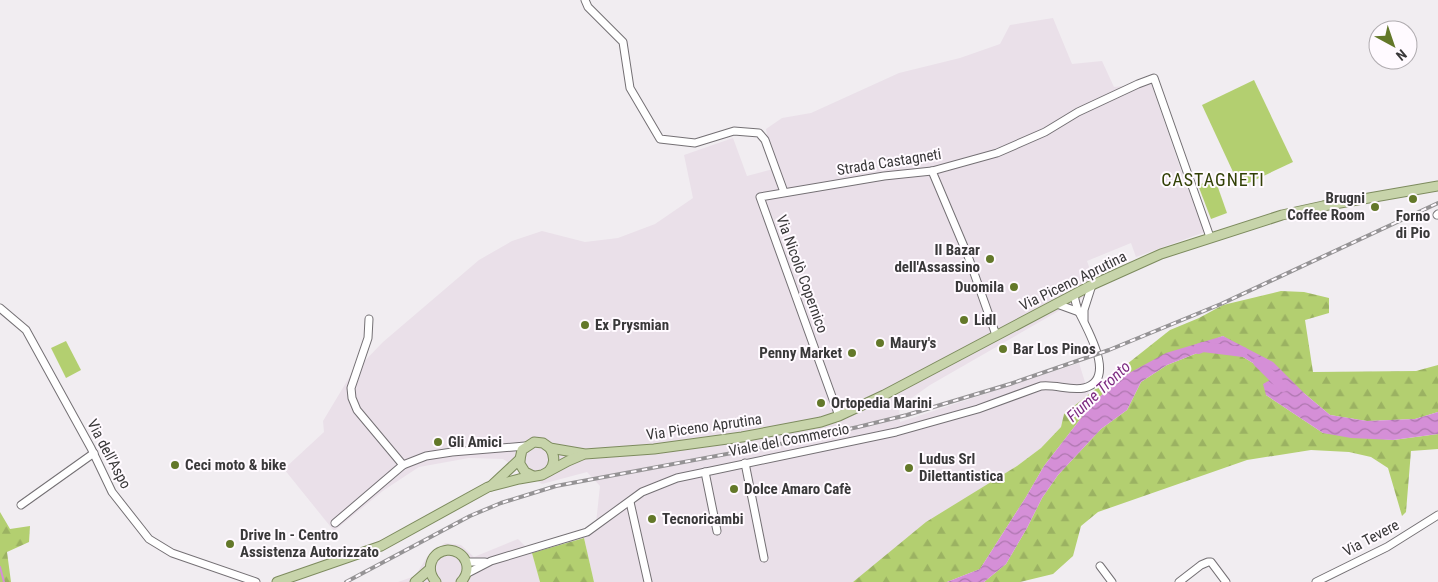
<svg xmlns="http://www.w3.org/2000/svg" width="1438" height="582" font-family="'Roboto Condensed',sans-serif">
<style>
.built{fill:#eae0e9}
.grass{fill:#b3cf70}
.forest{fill:url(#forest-firs)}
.water{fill:url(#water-waves)}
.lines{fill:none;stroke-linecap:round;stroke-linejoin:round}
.stream{stroke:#d58fd7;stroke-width:2}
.river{stroke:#d58fd7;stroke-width:10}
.minor-casing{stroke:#747074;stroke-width:9}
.major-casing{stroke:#7d8b5e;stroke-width:11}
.minor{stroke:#fff;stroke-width:7}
.major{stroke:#c7d4aa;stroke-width:9}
.rail-casing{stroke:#959395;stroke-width:4}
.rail{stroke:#fffaff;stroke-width:2;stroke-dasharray:5.5;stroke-linecap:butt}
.poi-dot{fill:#637829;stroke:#fffaff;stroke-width:2}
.labels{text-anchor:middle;stroke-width:4;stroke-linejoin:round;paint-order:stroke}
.street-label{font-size:15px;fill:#393839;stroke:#fffaff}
.poi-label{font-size:15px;font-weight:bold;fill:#393839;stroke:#fffaff;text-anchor:start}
.water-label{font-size:16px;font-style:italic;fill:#7c2a80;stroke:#fffaff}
.quarter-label{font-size:18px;letter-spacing:1px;fill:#324006;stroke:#fffaff}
</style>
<defs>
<pattern id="forest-firs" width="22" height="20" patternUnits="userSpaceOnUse" patternTransform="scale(1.25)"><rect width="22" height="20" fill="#b3cf70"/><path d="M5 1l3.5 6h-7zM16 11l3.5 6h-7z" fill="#9bb262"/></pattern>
<pattern id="water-waves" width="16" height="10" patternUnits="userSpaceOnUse" patternTransform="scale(1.25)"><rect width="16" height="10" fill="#d58fd7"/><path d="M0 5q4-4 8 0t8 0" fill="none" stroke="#ae76af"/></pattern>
</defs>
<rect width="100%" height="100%" fill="#f1edf1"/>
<!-- built -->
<g class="built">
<polygon points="1053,18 1072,64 1102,61 1114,87 1151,83 1183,176 1205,232 1136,257 1131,243 1087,261 1097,289 930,385 899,407 900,422 1079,363 1089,395 1064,414 1061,427 1041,448 1017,466 973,494 882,559 853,582 594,582 584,538 596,523 600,486 587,472 542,484 503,459 469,458 419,467 384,490 334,531 284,469 324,432 323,421 350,376 383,342 479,260 512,241 542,231 585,242 618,238 655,224 693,198 684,155 733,138 747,176 773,169 766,129 782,118 811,113 899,73 960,58 1000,44 1010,25"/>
<polygon points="518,539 532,553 540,582 398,582 415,576 427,557 445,543 461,545 474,557"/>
</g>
<!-- grass -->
<g class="grass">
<polygon points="1254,80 1293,162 1240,187 1202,105"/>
<polygon points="1215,179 1227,213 1211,219 1198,185"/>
<polygon points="66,341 81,370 66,378 51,348"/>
</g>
<!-- forest -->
<g class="forest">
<polygon points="1281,291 1304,292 1329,298 1329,313 1305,320 1313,372 1416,371 1438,365 1438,412 1415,419 1367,421 1330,415 1305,394 1223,336 1120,378 1092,404 1044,466 1026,497 980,569 947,582 853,582 926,522 1017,466 1041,448 1061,427 1064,414 1170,330 1199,318 1223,305"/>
<polygon points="1210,348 1233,351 1268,372 1274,378 1266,395 1323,433 1393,440 1438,434 1438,449 1411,451 1406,512 1402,516 1388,468 1371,457 1349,452 1311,450 1247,460 1098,512 1081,526 1073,556 1053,574 1020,582 984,582 1006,564 1027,528 1042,498 1058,475 1101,429 1127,410 1141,382 1167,365"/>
<polygon points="0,512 10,529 30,526 29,542 7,552 11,582 0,582"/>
<polygon points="584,538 594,582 540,582 532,553"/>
</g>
<!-- water -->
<polygon class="water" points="1223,336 1273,362 1305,394 1330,415 1367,421 1415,419 1438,412 1438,434 1393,440 1351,438 1323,433 1266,395 1263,384 1274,378 1268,372 1233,351 1210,348 1167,365 1141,382 1127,410 1101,429 1058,475 1042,498 1027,528 1006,564 984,582 947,582 980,569 1026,497 1044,466 1092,404 1120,378 1166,353"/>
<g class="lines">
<!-- stream -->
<polyline class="stream" points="0,567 4,582"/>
<!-- river -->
<g class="river">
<polyline points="1198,349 1203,347 1243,352"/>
<polyline points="1258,362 1283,387"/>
</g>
<!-- minor casing -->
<g class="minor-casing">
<g id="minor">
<polyline points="585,0 588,7 623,42 630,88 660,139 695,143 734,131 759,133 765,140 784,192"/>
<polyline points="932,171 968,256 996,335"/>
<polyline points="1437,215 1438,214"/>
<polyline points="1057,304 1079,312"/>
<polyline points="0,308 26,330 91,448 112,492 149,539 172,553 256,582"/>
<polyline points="369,319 368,338 351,388 352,398 357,410 403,465"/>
<polyline points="1084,320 1084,310 1092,285"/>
<polyline points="839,416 760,197 884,176 932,171 997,153 1045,132 1078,112 1138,84 1154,78 1210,237"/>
<polyline points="745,463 764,558"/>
<polyline points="705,472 717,531"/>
<polyline points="630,502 648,582"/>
<polyline points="21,505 94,453"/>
<polyline points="335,523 403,465 426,456 452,452 525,446"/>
<polyline points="466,562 485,562"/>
<polyline points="1100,566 1112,582"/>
<path d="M 466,574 L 491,561 L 587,532 L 642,492 L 677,478 L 896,432 L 978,409 L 1041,386 C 1055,384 1070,391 1084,388 C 1119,380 1085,326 1078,310 C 1076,305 1075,300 1074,295"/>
<polyline points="1179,582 1201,565 1208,562 1211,562 1226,582"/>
<polyline points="1316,582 1387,547 1438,515"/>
</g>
</g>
<!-- major casing -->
<g class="major-casing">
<g id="major">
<path d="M 549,471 C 555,464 555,456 550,448"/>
<polyline points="533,476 525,472 520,464 520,459 522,450 534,442 543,443 550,448 585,454 654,449 742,437 821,422 839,416 884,395 1092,285 1161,254 1282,215 1323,206 1438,186"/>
<polyline points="491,486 520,459"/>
<polyline points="277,582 381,546 488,487 519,479 542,475 568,461 582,455"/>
<polyline points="415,582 430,569"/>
<path d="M 436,582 C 425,569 431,552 448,550 C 466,551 473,569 461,582"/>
</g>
</g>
<!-- minor -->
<use href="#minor" class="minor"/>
<!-- major -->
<use href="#major" class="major"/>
<!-- rail casing -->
<g class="rail-casing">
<polyline id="rail" points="346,582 470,516 501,503 556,486 785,443 858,427 907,415 1010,384 1109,350 1221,304 1438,203"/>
</g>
<!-- rail -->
<use href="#rail" class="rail"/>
</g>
<!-- markers -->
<g class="poi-dot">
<circle cx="1413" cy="199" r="5"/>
<circle cx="1375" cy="207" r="5"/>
<circle cx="990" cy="259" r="5"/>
<circle cx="1014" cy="287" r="5"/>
<circle cx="964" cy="320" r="5"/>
<circle cx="585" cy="325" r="5"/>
<circle cx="880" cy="343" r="5"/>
<circle cx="1003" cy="349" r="5"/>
<circle cx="852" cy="353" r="5"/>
<circle cx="821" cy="403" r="5"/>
<circle cx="438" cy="442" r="5"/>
<circle cx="175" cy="465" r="5"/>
<circle cx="909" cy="468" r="5"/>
<circle cx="734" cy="489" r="5"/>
<circle cx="652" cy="519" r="5"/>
<circle cx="230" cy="544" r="5"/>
</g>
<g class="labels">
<!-- street labels -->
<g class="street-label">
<text transform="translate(889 162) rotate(-9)" y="5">Strada Castagneti</text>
<text transform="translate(802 274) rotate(70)" y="5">Via Nicolò Copernico</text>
<text transform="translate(1073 281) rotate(-26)" y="5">Via Piceno Aprutina</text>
<text transform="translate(704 427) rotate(-8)" y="5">Via Piceno Aprutina</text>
<text transform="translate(789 440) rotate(-11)" y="5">Viale del Commercio</text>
<text transform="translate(109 454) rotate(62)" y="5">Via dell'Aspo</text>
<text transform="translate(1371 538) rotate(-28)" y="5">Via Tevere</text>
</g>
<!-- poi labels -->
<g class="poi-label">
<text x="1365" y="203" text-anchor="end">Brugni<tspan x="1365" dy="17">Coffee Room</tspan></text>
<text x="1413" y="221" text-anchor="middle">Forno<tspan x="1413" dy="17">di Pio</tspan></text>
<text x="980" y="255" text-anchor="end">Il Bazar<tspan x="980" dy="17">dell'Assassino</tspan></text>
<text x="1004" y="292" text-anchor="end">Duomila</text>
<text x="974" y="325">Lidl</text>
<text x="595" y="330">Ex Prysmian</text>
<text x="890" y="348">Maury's</text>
<text x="1013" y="354">Bar Los Pinos</text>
<text x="842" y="358" text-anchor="end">Penny Market</text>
<text x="831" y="408">Ortopedia Marini</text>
<text x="448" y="447">Gli Amici</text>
<text x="919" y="464">Ludus Srl<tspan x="919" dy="17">Dilettantistica</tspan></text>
<text x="185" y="470">Ceci moto &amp; bike</text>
<text x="744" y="494">Dolce Amaro Cafè</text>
<text x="662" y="524">Tecnoricambi</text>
<text x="240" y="540">Drive In - Centro<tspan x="240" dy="17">Assistenza Autorizzato</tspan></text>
</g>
<!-- water labels -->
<g class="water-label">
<text transform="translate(1098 391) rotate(-43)" y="6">Fiume Tronto</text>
</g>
<!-- quarter labels -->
<g class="quarter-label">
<text x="1213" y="186">CASTAGNETI</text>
</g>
</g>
<!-- north arrow -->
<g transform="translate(1393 45) rotate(140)"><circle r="24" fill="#fffaff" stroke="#b0acb0"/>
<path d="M0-4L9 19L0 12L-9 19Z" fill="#637829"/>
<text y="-8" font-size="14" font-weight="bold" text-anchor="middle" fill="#393839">N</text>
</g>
</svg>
